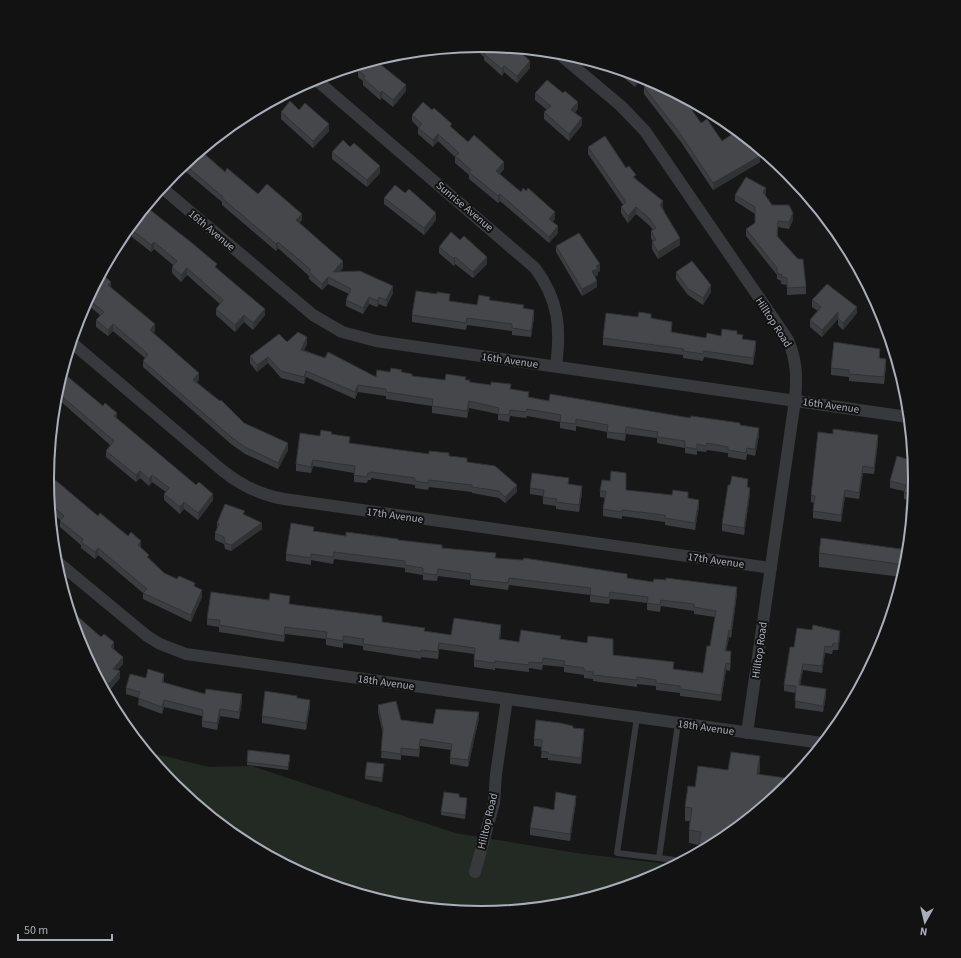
<svg xmlns="http://www.w3.org/2000/svg" width="961" height="958" font-family="'Source Sans 3',sans-serif">
<style>
.green{fill:#232a24}
.lines{fill:none;stroke-linecap:round;stroke-linejoin:round}
.service{stroke:#38393d;stroke-width:6}
.minor{stroke:#38393d;stroke-width:12}
.wall{fill:#3c3d40}
.shaded-wall{fill:#313234}
.building{fill:#46474b;stroke:#313234}
.labels{text-anchor:middle;stroke-width:4;stroke-linejoin:round;paint-order:stroke}
.street-label{font-size:11px;fill:#aaaeb7;stroke:#121213}
.rim{fill:none;stroke:#aaaeb7;stroke-width:2}
</style>
<rect width="100%" height="100%" fill="#171718"/>
<!-- green -->
<polygon class="green" points="132,736 152,753 209,767 252,766 455,833 576,853 675,865 646,880 565,905 480,913 396,905 314,880 239,840 173,786"/>
<g class="lines">
<!-- service -->
<g class="service">
<polyline points="637,717 617,853 683,861"/>
<polyline points="659,858 678,723"/>
</g>
<!-- minor -->
<g class="minor">
<path d="M 558,53 L 621,106 L 645,131 L 788,340 C 797,361 797,378 795,400 L 747,733"/>
<path d="M 314,78 L 535,268 C 559,300 561,328 556,366"/>
<polyline points="161,187 313,315 342,332 376,341 908,417"/>
<path d="M 71,342 L 223,471 C 242,486 260,495 284,499 L 771,568"/>
<polyline points="54,559 147,636 160,644 186,654 822,743"/>
<polyline points="475,872 494,803 496,774 507,699"/>
</g>
</g>
<!-- wall -->
<g class="wall">
<polygon points="481,45 530,68 517,83 504,72 502,76 484,60 484,57 471,46"/>
<polygon points="612,68 643,77 635,87"/>
<polygon points="358,70 406,91 393,107 382,98 380,100 363,85 363,81 358,77"/>
<polygon points="653,81 699,106 692,111 701,123 722,141 760,162 713,190 681,142 644,94 644,87"/>
<polygon points="535,93 578,108 575,113 582,125 569,141 544,119 544,112 547,110 535,100"/>
<polygon points="281,112 329,131 313,148 281,119"/>
<polygon points="412,115 452,128 468,142 504,169 500,174 521,192 555,219 553,221 558,233 549,243 500,201 498,203 469,179 469,175 455,163 455,157 438,141 433,147 418,134 418,127 412,121"/>
<polygon points="350,147 380,173 367,187 332,159 332,152"/>
<polygon points="588,147 626,168 663,208 680,245 658,259 652,249 652,242 653,242 651,238 651,231 653,230 649,225 636,214 628,223 621,213 621,207 623,205 588,154"/>
<polygon points="200,150 225,172 258,194 302,220 299,223 343,268 339,272 393,293 386,307 379,304 377,307 369,304 363,314 346,306 346,300 349,294 328,284 322,290 309,279 309,276 278,248 276,251 222,205 222,202 180,167"/>
<polygon points="766,194 765,195 772,205 793,220 789,229 778,227 778,236 806,287 806,294 787,295 787,285 781,284 781,281 777,279 777,275 746,236 746,229 755,223 755,214 735,201 735,195"/>
<polygon points="384,198 436,220 424,235 384,204"/>
<polygon points="132,230 217,268 265,315 253,330 244,322 235,332 216,315 216,309 220,304 187,275 181,282 172,273 172,267 173,265 154,249 151,252 132,237"/>
<polygon points="556,246 600,271 598,272 598,275 595,276 597,287 582,296 556,252"/>
<polygon points="439,247 487,264 473,278 455,264 454,266 439,253"/>
<polygon points="676,272 711,292 703,305 688,295 676,279"/>
<polygon points="101,273 111,288 155,331 153,333 199,380 197,382 244,423 288,450 278,469 245,454 231,444 143,367 143,361 145,358 113,331 108,336 96,327 96,320 100,315 85,303"/>
<polygon points="490,300 524,308 534,317 531,337 512,335 512,331 467,325 466,330 412,322 412,315 450,301 477,305"/>
<polygon points="812,300 857,313 843,330 838,325 838,319 822,337 810,327 810,320 818,311 812,307"/>
<polygon points="638,317 651,318 672,329 672,332 706,338 737,334 743,339 756,347 753,365 704,357 703,361 683,358 683,355 603,345 603,338"/>
<polygon points="287,342 307,344 304,350 376,377 390,372 402,372 412,376 445,380 466,380 470,382 511,389 529,397 549,401 690,418 740,425 759,435 755,456 747,454 746,460 728,457 728,453 707,450 706,452 697,451 697,455 685,453 685,448 657,443 657,438 626,434 625,441 607,438 607,432 576,426 576,431 560,428 560,422 527,416 526,418 510,416 509,422 498,420 498,414 469,408 467,418 432,413 432,406 386,399 386,396 358,392 355,399 306,377 304,384 281,378 268,363 257,372 250,363 250,356"/>
<polygon points="880,356 880,358 886,366 884,384 849,381 849,377 831,375 831,368"/>
<polygon points="62,372 213,500 198,520 184,509 180,514 164,500 164,494 166,492 152,482 149,486 140,478 136,482 106,457 106,451 110,445 58,399 54,404 55,394"/>
<polygon points="332,434 350,443 429,454 449,456 467,462 517,492 505,503 499,498 472,493 472,492 429,487 428,490 415,488 415,485 371,478 371,480 368,480 367,483 354,482 354,473 313,466 311,473 296,471 296,464"/>
<polygon points="878,442 874,474 863,473 859,499 845,497 841,522 813,518 813,511 814,503 811,502 811,495"/>
<polygon points="46,479 141,548 149,558 164,573 195,587 202,597 191,622 143,599 143,593 98,555 95,559 81,548 81,545 60,527 60,520 50,510"/>
<polygon points="914,479 911,519 905,517 905,510 908,500 904,499 904,491 890,488 890,481"/>
<polygon points="569,484 582,493 579,512 556,509 556,506 543,504 543,496 530,494 530,488"/>
<polygon points="748,486 750,494 744,535 722,531 722,524"/>
<polygon points="626,490 688,498 699,506 695,530 665,525 665,522 622,516 622,519 603,516 603,509 605,498 600,497 600,491"/>
<polygon points="245,515 262,529 231,551 225,549 224,544 215,540 215,533 217,529 217,523"/>
<polygon points="314,531 346,536 398,540 496,558 627,579 737,594 731,638 729,637 726,651 731,658 730,671 726,670 721,701 680,696 680,693 656,690 656,686 637,684 637,687 593,681 593,679 584,678 584,675 564,672 564,667 543,665 542,670 529,668 529,672 495,668 495,670 474,667 474,654 439,649 438,659 421,657 421,659 363,650 363,646 343,643 343,648 326,645 326,639 285,634 284,642 219,632 219,627 207,625 207,619 290,604 382,622 425,631 451,635 501,632 500,639 519,642 561,639 613,655 674,669 703,673 710,646 715,617 694,614 694,611 661,606 660,612 647,610 647,603 624,600 610,599 609,604 590,602 590,595 509,585 508,590 470,585 470,580 438,576 437,581 423,580 423,575 405,572 405,568 334,559 333,564 311,560 311,565 286,561 286,554"/>
<polygon points="819,553 906,564 902,577 819,567"/>
<polygon points="101,637 114,649 123,664 117,670 120,678 109,691 100,683 79,645"/>
<polygon points="840,638 838,650 833,650 832,654 825,653 822,673 803,670 800,685 826,696 823,712 795,708 796,693 784,691 784,685 794,647"/>
<polygon points="146,678 164,680 164,683 205,694 242,701 239,719 220,716 217,730 202,727 202,716 164,707 162,714 138,705 139,698 126,694 126,688"/>
<polygon points="297,698 310,706 306,730 262,723 262,716"/>
<polygon points="378,705 401,720 433,724 479,718 468,767 450,764 450,758 451,750 420,746 419,757 401,755 401,760 381,758 383,734 378,712"/>
<polygon points="573,728 584,736 581,764 548,760 548,758 541,758 542,747 534,746 534,739"/>
<polygon points="290,759 288,770 247,765 247,762"/>
<polygon points="384,768 382,782 365,779 365,776"/>
<polygon points="760,769 759,774 721,840 699,852 699,845 689,843 689,830 690,821 685,821 685,807 695,787 728,770"/>
<polygon points="467,801 465,819 441,815 441,812"/>
<polygon points="576,802 570,841 530,835 530,828 554,810"/>
</g>
<!-- shaded-wall -->
<g class="shaded-wall">
<polygon points="530,61 530,68 517,83 517,76"/>
<polygon points="504,66 504,72 502,76 502,69"/>
<polygon points="638,76 643,77 635,87 635,80"/>
<polygon points="406,85 406,91 393,107 393,100"/>
<polygon points="382,91 382,98 380,100 380,93"/>
<polygon points="578,102 578,108 571,117 571,110"/>
<polygon points="693,103 699,106 689,113 689,106"/>
<polygon points="582,118 582,125 569,141 569,134"/>
<polygon points="329,124 329,131 313,148 313,141"/>
<polygon points="438,134 438,141 433,147 433,140"/>
<polygon points="760,156 760,162 713,190 713,183"/>
<polygon points="504,162 504,169 496,178 496,171"/>
<polygon points="380,166 380,173 367,187 367,180"/>
<polygon points="766,188 766,194 763,199 763,192"/>
<polygon points="500,194 500,201 498,203 498,196"/>
<polygon points="663,201 663,208 660,211 660,205"/>
<polygon points="636,207 636,214 628,223 628,216"/>
<polygon points="555,212 555,219 549,225 549,219"/>
<polygon points="436,213 436,220 424,235 424,228"/>
<polygon points="793,213 793,220 789,229 789,222"/>
<polygon points="302,214 302,220 296,227 296,220"/>
<polygon points="558,226 558,233 549,243 549,237"/>
<polygon points="680,238 680,245 658,259 658,252"/>
<polygon points="154,242 154,249 151,252 151,245"/>
<polygon points="278,242 278,248 276,251 276,244"/>
<polygon points="455,257 455,264 454,266 454,259"/>
<polygon points="487,257 487,264 473,278 473,272"/>
<polygon points="343,261 343,268 333,279 333,272"/>
<polygon points="600,264 600,271 598,272 598,275 592,278 592,271 596,266"/>
<polygon points="187,268 187,275 181,282 181,275"/>
<polygon points="328,277 328,284 322,290 322,284"/>
<polygon points="597,281 597,287 582,296 582,289"/>
<polygon points="111,282 111,289 108,285"/>
<polygon points="711,285 711,292 703,305 703,298"/>
<polygon points="393,286 393,293 386,307 386,300"/>
<polygon points="369,297 369,304 363,314 363,308"/>
<polygon points="379,297 379,304 377,307 377,301"/>
<polygon points="857,307 857,313 843,330 843,323"/>
<polygon points="265,309 265,315 253,330 253,323"/>
<polygon points="534,310 534,317 531,337 531,331"/>
<polygon points="838,312 838,319 822,337 822,330"/>
<polygon points="244,315 244,322 235,332 235,325"/>
<polygon points="113,324 113,331 108,336 108,330"/>
<polygon points="155,324 155,331 150,337 150,330"/>
<polygon points="307,337 307,344 301,356 301,350"/>
<polygon points="756,341 756,347 753,365 753,358"/>
<polygon points="268,357 268,363 257,372 257,365"/>
<polygon points="886,359 886,366 884,384 884,377"/>
<polygon points="306,371 306,377 304,384 304,377"/>
<polygon points="199,373 199,380 193,386 193,380"/>
<polygon points="358,385 358,392 355,399 355,392"/>
<polygon points="58,393 58,399 54,404 55,397"/>
<polygon points="469,401 469,408 467,418 467,411"/>
<polygon points="117,413 117,419 114,416"/>
<polygon points="759,428 759,435 755,456 755,449"/>
<polygon points="878,435 878,442 874,474 874,468"/>
<polygon points="288,443 288,450 278,469 278,463"/>
<polygon points="313,460 313,466 311,473 311,467"/>
<polygon points="863,466 863,473 859,499 859,493"/>
<polygon points="140,471 140,478 136,482 136,475"/>
<polygon points="152,475 152,482 149,486 149,479"/>
<polygon points="517,485 517,492 505,503 505,497"/>
<polygon points="582,486 582,493 579,512 579,505"/>
<polygon points="750,488 750,494 744,535 744,528"/>
<polygon points="845,490 845,497 841,522 841,515"/>
<polygon points="213,494 213,500 198,520 198,513"/>
<polygon points="699,500 699,506 695,530 695,523"/>
<polygon points="184,502 184,509 180,514 180,507"/>
<polygon points="262,523 262,529 231,551 231,545"/>
<polygon points="141,541 141,548 138,545"/>
<polygon points="98,548 98,555 95,559 95,552"/>
<polygon points="737,587 737,594 731,638 731,631"/>
<polygon points="202,590 202,597 191,622 191,615"/>
<polygon points="501,625 501,632 499,646 499,639"/>
<polygon points="285,627 285,634 284,642 284,636"/>
<polygon points="729,630 729,637 725,658 725,651"/>
<polygon points="840,631 840,638 838,650 838,644"/>
<polygon points="114,642 114,649 111,653 111,647"/>
<polygon points="439,643 439,649 438,659 438,652"/>
<polygon points="825,646 825,653 822,673 822,666"/>
<polygon points="731,651 731,658 730,671 730,664"/>
<polygon points="123,657 123,664 113,676 113,669"/>
<polygon points="726,663 726,670 721,701 721,695"/>
<polygon points="803,664 803,670 799,692 799,685"/>
<polygon points="120,671 120,678 109,691 109,684"/>
<polygon points="164,674 164,680 162,689 162,682"/>
<polygon points="826,689 826,696 823,712 823,706"/>
<polygon points="242,694 242,701 239,719 239,712"/>
<polygon points="164,700 164,707 162,714 162,707"/>
<polygon points="310,700 310,706 306,730 306,723"/>
<polygon points="220,709 220,716 217,730 217,723"/>
<polygon points="479,712 479,718 468,767 468,760"/>
<polygon points="584,729 584,736 581,764 581,758"/>
<polygon points="420,739 420,746 419,757 419,750"/>
<polygon points="760,756 760,769 757,787 757,774"/>
<polygon points="576,796 576,802 570,841 570,834"/>
</g>
<!-- building -->
<g class="building">
<polygon points="479,45 516,48 530,61 517,76 504,66 502,69 484,54 486,52"/>
<polygon points="375,60 406,85 393,100 382,91 380,93 363,78 365,76 358,70 363,63"/>
<polygon points="625,71 638,76 635,80"/>
<polygon points="547,80 563,93 565,91 578,102 571,110 582,118 569,134 544,112 551,106 535,93"/>
<polygon points="653,81 693,103 689,106 701,123 707,119 722,141 737,131 751,142 760,156 713,183 681,135 644,87"/>
<polygon points="290,101 299,110 305,103 329,124 313,141 281,112"/>
<polygon points="423,102 432,110 434,108 452,124 450,126 468,142 474,135 504,162 496,171 521,192 523,188 526,191 528,188 555,212 549,219 558,226 549,237 500,194 498,196 469,172 471,170 455,156 459,153 438,134 433,140 418,128 422,124 412,115"/>
<polygon points="605,136 626,168 629,166 636,175 633,177 663,201 660,205 680,238 658,252 652,242 656,240 651,231 656,228 649,218 636,207 628,216 621,207 626,202 588,147"/>
<polygon points="343,140 350,147 354,143 380,166 367,180 332,152"/>
<polygon points="200,150 225,172 227,168 258,194 267,184 302,214 296,220 343,261 333,272 360,271 393,286 386,300 379,297 377,301 369,297 363,308 346,300 351,289 328,277 322,284 309,272 311,270 278,242 276,244 222,198 223,197 184,164"/>
<polygon points="746,177 766,188 763,192 772,205 789,205 793,213 789,222 778,221 777,236 798,259 803,259 806,287 787,288 787,278 781,277 782,275 777,273 777,268 746,229 755,223 755,207 735,195"/>
<polygon points="395,185 405,193 409,189 436,213 424,228 384,198"/>
<polygon points="149,209 192,243 217,264 215,267 265,309 253,323 244,315 235,325 216,309 223,300 187,268 181,275 172,267 177,261 154,242 151,245 132,230"/>
<polygon points="451,232 460,240 464,236 487,257 473,272 455,257 454,259 439,247"/>
<polygon points="579,233 600,264 596,266 598,269 592,271 597,281 582,289 556,246"/>
<polygon points="692,261 711,285 703,298 688,289 676,272"/>
<polygon points="101,273 111,282 108,285 155,324 150,330 199,373 193,380 220,401 221,400 244,423 288,443 278,463 245,447 231,437 143,361 148,354 113,324 108,330 96,320 104,312 87,298"/>
<polygon points="827,284 857,307 843,323 838,318 838,312 822,330 810,320 821,307 812,300"/>
<polygon points="416,291 437,294 437,292 450,294 449,301 477,305 479,295 490,297 489,300 524,305 523,308 534,310 531,331 512,328 512,324 467,318 466,323 412,315"/>
<polygon points="639,312 651,314 651,318 672,322 671,332 706,338 707,333 721,336 722,329 737,331 737,334 743,335 742,339 756,341 753,358 704,351 703,354 683,351 684,349 603,338 606,313 638,317"/>
<polygon points="298,332 307,337 301,350 325,358 328,352 376,377 377,370 390,372 391,368 402,370 401,372 412,374 412,376 445,380 446,374 466,377 465,380 470,380 469,382 491,385 491,382 511,384 510,389 529,392 528,397 549,401 550,394 690,418 691,416 740,423 740,425 759,428 755,449 747,448 746,453 728,450 728,447 707,443 706,446 697,444 697,449 685,447 685,441 657,437 658,432 626,427 625,434 607,432 608,425 576,419 576,424 560,422 561,415 527,409 526,412 510,410 509,415 498,414 499,408 469,401 467,411 432,406 433,399 386,392 386,389 358,385 355,392 306,371 304,377 281,371 268,357 257,365 250,356 279,334 287,342"/>
<polygon points="834,342 880,349 879,358 886,359 884,377 849,374 849,370 831,368"/>
<polygon points="62,372 103,406 105,403 117,413 114,416 196,485 199,482 213,494 198,513 184,502 180,507 164,494 169,488 152,475 149,479 140,471 136,475 106,451 114,441 58,393 55,397"/>
<polygon points="833,429 878,435 874,468 863,466 859,493 845,490 841,515 813,511 815,496 811,495 818,432 833,434"/>
<polygon points="321,430 332,432 331,434 350,437 349,443 429,454 429,451 449,453 449,456 467,458 467,462 495,466 517,485 505,497 499,491 472,487 472,485 429,480 428,483 415,481 415,478 371,472 371,473 368,473 367,477 354,475 355,466 313,460 311,467 296,464 300,433 320,436"/>
<polygon points="897,456 913,461 914,479 911,512 905,510 910,494 904,492 906,485 890,481"/>
<polygon points="611,471 626,473 626,490 672,495 673,490 688,492 688,498 699,500 695,523 665,518 665,515 622,510 622,512 603,509 606,491 600,491 602,480 610,481"/>
<polygon points="47,473 98,516 100,513 128,536 131,532 141,541 138,545 149,555 147,557 164,573 177,579 179,576 195,583 194,586 202,590 191,615 143,593 147,589 98,548 95,552 81,542 83,539 60,521 64,516 49,503 46,479"/>
<polygon points="532,473 569,478 568,484 582,486 579,505 556,502 557,499 543,497 544,490 530,488"/>
<polygon points="732,476 748,479 747,487 750,488 744,528 722,524 728,485 730,485"/>
<polygon points="225,504 245,511 243,514 262,523 231,545 225,543 224,537 215,533 219,524 217,523"/>
<polygon points="291,523 314,527 313,531 346,536 346,532 398,539 398,540 442,545 442,548 496,553 495,558 523,560 524,558 627,574 627,578 653,582 654,579 666,580 666,578 737,587 731,631 729,630 725,651 731,651 730,664 726,663 721,695 680,689 680,686 656,683 656,680 637,677 637,680 593,675 593,672 584,671 584,668 564,665 565,661 543,658 542,663 529,662 529,665 495,661 495,663 474,660 475,648 439,643 438,652 421,650 421,652 363,644 364,639 343,636 343,641 326,638 327,632 285,627 284,636 219,625 220,620 207,619 211,592 269,600 270,593 290,596 289,604 382,616 382,622 425,628 424,631 451,635 454,618 501,625 499,639 519,642 521,630 561,636 560,639 587,643 588,636 613,639 613,655 674,662 673,669 703,673 707,646 710,646 716,611 694,607 694,604 661,600 660,605 647,603 648,597 624,594 610,592 609,598 590,595 591,588 509,578 508,583 470,579 471,574 438,569 437,575 423,573 423,568 405,565 405,561 334,552 333,557 311,554 311,558 286,554"/>
<polygon points="821,538 908,550 906,565 819,553"/>
<polygon points="68,608 101,637 104,634 114,642 111,647 123,657 113,669 120,671 109,684 93,670 79,645"/>
<polygon points="813,625 840,631 838,644 833,643 832,647 825,646 822,666 803,664 799,685 826,689 823,706 795,701 796,686 784,685 790,647 794,647 797,628 812,630"/>
<polygon points="148,669 164,674 162,682 205,694 206,689 242,694 239,712 220,709 217,723 202,721 203,710 164,700 162,707 138,698 140,692 126,688 130,674 146,678"/>
<polygon points="265,691 297,696 297,698 310,700 306,723 262,716"/>
<polygon points="396,701 401,720 433,724 436,709 479,712 468,760 450,758 452,744 420,739 419,750 401,748 401,754 381,751 383,729 378,705"/>
<polygon points="536,720 560,723 573,726 573,728 584,729 581,758 548,754 548,752 541,751 542,740 534,739"/>
<polygon points="248,750 290,755 288,767 247,762"/>
<polygon points="731,752 760,756 757,774 793,779 787,786 721,840 704,849 704,845 699,844 701,832 689,830 692,808 685,807 688,786 695,787 698,766 728,770"/>
<polygon points="367,762 384,764 382,778 365,776"/>
<polygon points="444,792 459,794 459,797 467,798 465,815 441,812"/>
<polygon points="556,792 576,796 570,834 530,828 534,806 554,810"/>
</g>
<g class="labels">
<!-- street labels -->
<g class="street-label">
<text transform="translate(465 206) rotate(40)" y="4">Sunrise Avenue</text>
<text transform="translate(212 230) rotate(40)" y="4">16th Avenue</text>
<text transform="translate(774 322) rotate(57)" y="4">Hilltop Road</text>
<text transform="translate(510 360) rotate(8)" y="4">16th Avenue</text>
<text transform="translate(831 405) rotate(8)" y="4">16th Avenue</text>
<text transform="translate(395 515) rotate(8)" y="4">17th Avenue</text>
<text transform="translate(716 560) rotate(8)" y="4">17th Avenue</text>
<text transform="translate(759 650) rotate(-82)" y="4">Hilltop Road</text>
<text transform="translate(386 682) rotate(8)" y="4">18th Avenue</text>
<text transform="translate(706 727) rotate(8)" y="4">18th Avenue</text>
<text transform="translate(487 821) rotate(-77)" y="4">Hilltop Road</text>
</g>
</g>
<!-- crop -->
<path d="M0 0H961V958H0ZM54 479a427 427 0 1 1 854 0a427 427 0 1 1-854 0Z" fill="#121213" fill-rule="evenodd"/>
<path class="rim" d="M54 479a427 427 0 1 1 854 0a427 427 0 1 1-854 0Z"/>
<!-- north arrow -->
<g transform="translate(925 922) rotate(188)" stroke="#121213" stroke-width="3" paint-order="stroke">
<path d="M0-3L7 15L0 10L-7 15Z" fill="#aaaeb7"/>
<text y="-6" font-size="11" font-weight="bold" text-anchor="middle" fill="#aaaeb7">N</text>
</g>
<!-- scale -->
<path d="M18 934v6h94v-6" fill="none" stroke="#aaaeb7" stroke-width="2"/>
<text x="24" y="934" font-size="12" fill="#aaaeb7" stroke="#121213" stroke-width="3" paint-order="stroke">50 m</text>
</svg>
